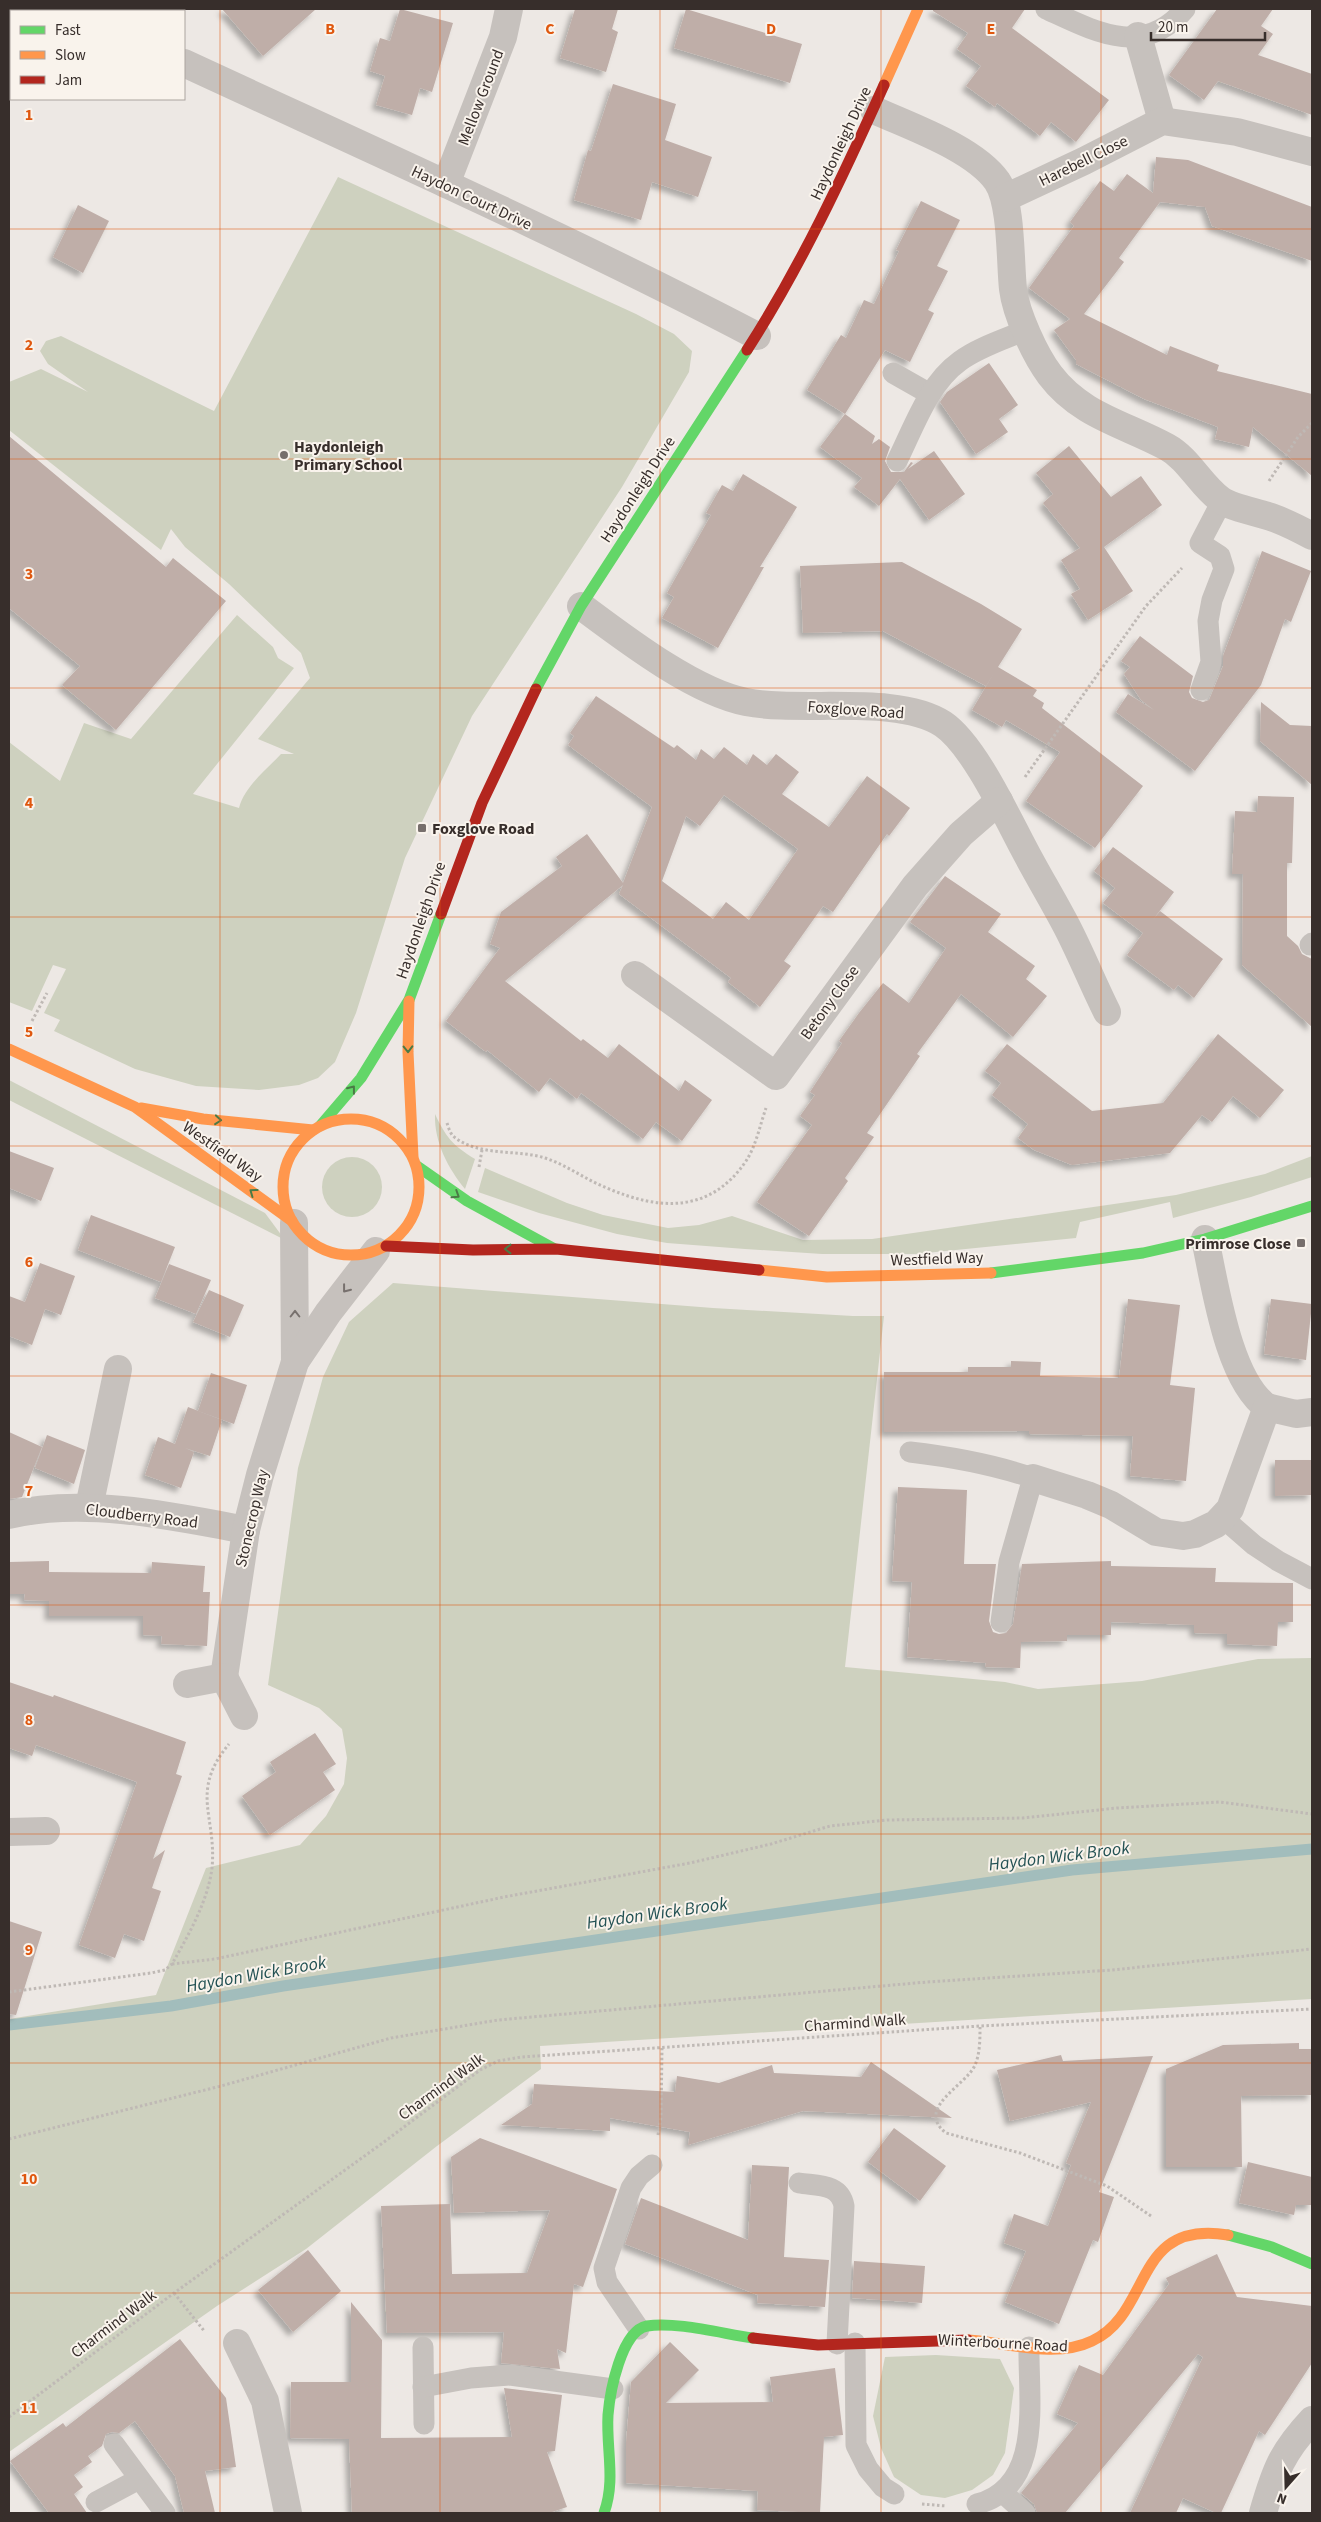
<svg xmlns="http://www.w3.org/2000/svg" width="1321" height="2522" font-family="'Source Sans 3',sans-serif">
<style>
.green{fill:#ced1bf}
.lines{fill:none;stroke-linecap:round;stroke-linejoin:round}
.stream{stroke:#a2bdbc;stroke-width:11}
.building{fill:#bfaea8;fill-rule:evenodd;filter:url(#shadow)}
.path{stroke:#bfb9b5;stroke-width:3;stroke-dasharray:2.5 2.5;stroke-linecap:butt}
.lane{stroke:#c6c1bd;stroke-width:21}
.street{stroke:#c6c1bd;stroke-width:28}
.fast{stroke:#63d668;stroke-width:11}
.slow{stroke:#ff974d;stroke-width:11}
.jam{stroke:#b3261e;stroke-width:11}
.oneway{stroke:#4b7a46}
.oneway2{stroke:#77706d}
.grid{fill:none;stroke:#df570e;stroke-width:1;stroke-opacity:0.55}
.poi-dot{fill:#776f6c;stroke:#f9f3ec;stroke-width:2}
.labels{text-anchor:middle;stroke-width:4;stroke-linejoin:round;paint-order:stroke}
.street-label{font-size:16px;fill:#372e2b;stroke:#f9f3ec}
.poi-label{font-size:16px;font-weight:bold;fill:#372e2b;stroke:#f9f3ec;text-anchor:start}
.water-label{font-size:18px;font-style:italic;fill:#245254;stroke:#f9f3ec}
.grid-label{font-size:16px;text-anchor:middle;font-weight:bold;fill:#df570e;stroke:#f9f3ec;stroke-width:4;stroke-linejoin:round;paint-order:stroke}
</style>
<defs>
<filter id="shadow"><feDropShadow dx="-4.5" dy="4.5" stdDeviation="2.5" flood-color="#0004"/></filter>
</defs>
<rect width="100%" height="100%" fill="#ede8e4"/>
<!-- green -->
<g class="green">
<path d="M 338,177 L 636,314 L 674,334 L 692,351 L 689,372 L 622,487 L 472,716 L 405,858 L 356,1013 L 335,1062 L 318,1078 L 299,1085 L 259,1090 L 196,1086 L 135,1069 L 54,1031 L 60,1020 L 44,1013 L 66,969 L 53,965 L 32,1011 L 9,1002 L 9,742 L 60,781 L 84,723 L 131,739 L 237,615 L 273,647 L 278,658 L 294,668 L 193,794 L 239,808 C 244,787 267,769 281,754 L 294,754 L 258,739 L 310,678 L 301,653 L 229,584 L 185,547 L 171,529 L 161,550 L 9,430 L 9,382 L 41,369 L 88,392 L 48,364 L 40,351 L 46,341 L 61,336 L 214,411 Z"/>
<polygon points="9,1080 265,1213 285,1240 9,1100"/>
<path d="M 435,1114 C 446,1137 452,1145 475,1159 L 465,1189 C 448,1168 434,1142 435,1114 Z"/>
<polygon points="1312,1156 1312,1177 1251,1197 1173,1218 1170,1202 1080,1222 1076,1238 916,1254 822,1254 745,1249 667,1243 617,1234 539,1213 478,1192 485,1168 567,1203 603,1215 668,1228 699,1225 732,1216 803,1240 872,1239 1176,1195 1265,1174"/>
<circle cx="352" cy="1187" r="30"/>
<polygon points="393,1283 713,1308 853,1316 884,1316 845,1667 1005,1682 1038,1689 1142,1681 1258,1659 1312,1658 1312,1999 540,2046 541,2069 437,2146 306,2249 217,2306 9,2452 9,2019 156,1995 206,1868 300,1845 326,1816 344,1784 347,1758 342,1729 319,1708 268,1685 298,1468 323,1377 349,1322"/>
<polygon points="936,2355 1000,2359 1014,2388 1005,2453 993,2475 972,2490 945,2498 921,2495 894,2477 881,2448 873,2416 885,2357"/>
</g>
<g class="lines">
<!-- stream -->
<polyline class="stream" points="9,2025 171,2006 283,1986 1072,1870 1312,1849"/>
</g>
<!-- building -->
<g class="building">
<polygon points="222,9 316,9 263,56"/>
<polygon points="400,9 453,23 432,92 420,88 412,115 376,105 385,76 370,71 380,38 390,41"/>
<polygon points="575,9 618,9 612,29 618,32 606,72 560,58"/>
<polygon points="686,9 802,44 790,83 674,48"/>
<polygon points="933,9 1025,9 1012,28 1109,100 1076,142 1051,122 1040,136 997,103 995,107 966,86 981,66 957,49 968,33 933,11"/>
<polygon points="1217,9 1273,9 1261,26 1273,34 1258,55 1312,74 1312,115 1218,81 1204,100 1169,75"/>
<polygon points="613,84 676,104 665,140 712,157 698,197 652,182 641,220 574,200 588,150 591,151"/>
<polygon points="1156,157 1188,160 1312,207 1312,261 1212,226 1205,207 1160,202 1119,258 1124,262 1084,314 1167,355 1170,346 1219,365 1217,371 1312,394 1312,476 1253,427 1249,447 1215,439 1218,427 1144,399 1076,364 1076,360 1054,330 1070,319 1029,288 1074,226 1070,222 1100,181 1114,191 1127,174 1153,193"/>
<polygon points="921,201 960,220 937,266 948,271 928,310 934,313 910,362 885,350 845,414 807,390 841,335 846,338 864,300 874,304 899,251 896,250"/>
<polygon points="78,205 109,221 83,273 53,257"/>
<polygon points="989,363 1018,405 999,419 1008,432 976,454 940,402 947,392"/>
<polygon points="845,414 875,436 872,444 879,439 890,447 885,461 891,472 904,472 911,462 913,463 908,469 934,451 965,494 929,520 900,479 879,506 854,487 862,478 820,447"/>
<polygon points="9,436 166,567 173,558 226,601 116,730 62,685 80,666 9,608"/>
<polygon points="1069,446 1111,497 1141,476 1162,505 1104,547 1133,591 1088,620 1071,594 1080,589 1061,560 1080,548 1043,503 1053,494 1036,473"/>
<polygon points="743,474 797,507 760,567 764,567 718,648 662,618 674,597 667,593 711,515 706,513 722,485 733,491"/>
<polygon points="1262,551 1311,571 1291,622 1285,619 1261,685 1195,771 1116,712 1128,694 1154,710 1141,700 1124,674 1130,667 1121,661 1140,636 1193,676 1189,692 1192,698 1203,702 1209,700 1223,666 1223,656"/>
<polygon points="902,562 981,604 1022,629 998,667 1037,690 1033,696 1044,703 1042,708 1143,786 1095,848 1026,801 1060,752 1006,720 1002,727 972,710 994,673 986,686 883,631 803,633 800,566"/>
<path d="M 596,696 L 674,748 L 677,745 L 696,760 L 701,749 L 714,759 L 724,747 L 747,765 L 753,754 L 767,765 L 776,754 L 799,772 L 782,794 L 829,827 L 867,776 L 910,808 L 889,836 L 887,834 L 833,912 L 823,906 L 784,961 L 791,966 L 760,1007 L 728,982 L 731,978 L 619,894 L 623,885 L 505,981 L 581,1041 L 583,1039 L 608,1058 L 619,1044 L 679,1091 L 685,1080 L 712,1100 L 682,1141 L 656,1122 L 643,1139 L 581,1093 L 577,1099 L 550,1078 L 539,1092 L 487,1050 L 486,1052 L 446,1021 L 500,948 L 490,944 L 501,912 L 562,866 L 556,857 L 587,834 L 623,883 L 652,807 L 568,745 L 574,736 L 570,733 ZM 724,795 L 798,849 L 749,920 L 726,902 L 713,919 L 662,881 L 686,816 L 700,826 Z"/>
<polygon points="1261,702 1290,725 1312,726 1312,785 1260,741"/>
<polygon points="1258,796 1294,797 1292,863 1287,863 1287,936 1298,946 1302,954 1312,959 1312,1027 1242,965 1243,874 1232,874 1235,811 1257,812"/>
<polygon points="1113,847 1174,892 1152,921 1160,911 1223,959 1194,998 1178,985 1174,990 1127,955 1143,933 1103,903 1115,888 1094,871"/>
<polygon points="945,876 1001,914 988,932 1035,966 1026,979 1047,996 1013,1037 961,994 917,1054 920,1056 867,1133 874,1137 845,1178 848,1181 809,1236 757,1202 812,1125 800,1116 815,1095 810,1092 842,1043 839,1041 859,1013 883,983 909,1003 946,948 910,922"/>
<polygon points="1218,1034 1284,1090 1260,1118 1233,1096 1212,1122 1202,1115 1170,1153 1072,1165 1034,1150 1018,1138 1028,1124 992,1095 1001,1083 985,1071 1007,1044 1092,1111 1163,1103"/>
<polygon points="9,1151 54,1168 41,1201 9,1188"/>
<polygon points="91,1215 175,1247 161,1282 78,1250"/>
<polygon points="40,1263 75,1276 61,1315 45,1309 32,1345 9,1336 9,1296 25,1302"/>
<polygon points="169,1264 211,1280 196,1314 155,1298"/>
<polygon points="209,1290 244,1305 230,1337 193,1322"/>
<polygon points="1128,1299 1180,1305 1170,1385 1195,1388 1186,1481 1130,1476 1133,1436 1029,1434 1029,1431 884,1432 884,1372 968,1372 968,1367 1011,1367 1011,1361 1041,1362 1040,1376 1119,1378"/>
<polygon points="1271,1299 1312,1304 1306,1360 1264,1354"/>
<polygon points="211,1373 247,1385 234,1424 198,1411"/>
<polygon points="188,1407 222,1420 210,1456 185,1448 194,1452 181,1488 145,1475 158,1437 175,1444"/>
<polygon points="9,1432 42,1447 22,1497 9,1499"/>
<polygon points="47,1435 85,1450 74,1484 35,1468"/>
<polygon points="1275,1460 1312,1460 1312,1495 1275,1496"/>
<polygon points="898,1487 967,1490 964,1564 996,1564 989,1621 993,1632 999,1634 1006,1633 1013,1624 1022,1564 1111,1561 1111,1566 1216,1568 1215,1582 1293,1583 1293,1622 1278,1622 1277,1646 1227,1644 1227,1634 1194,1633 1194,1625 1111,1622 1111,1635 1067,1635 1067,1641 1021,1642 1020,1668 985,1667 986,1663 907,1657 912,1582 892,1581"/>
<polygon points="49,1561 49,1572 151,1573 152,1562 205,1566 203,1592 210,1592 207,1646 161,1644 162,1636 143,1635 143,1616 49,1616 49,1601 24,1600 25,1594 9,1594 9,1562"/>
<polygon points="9,1682 53,1697 54,1695 186,1742 176,1774 182,1776 153,1859 165,1850 152,1888 161,1891 144,1941 124,1934 115,1958 79,1945 137,1782 36,1745 32,1756 9,1748"/>
<polygon points="315,1733 336,1764 323,1772 335,1790 270,1835 242,1796 276,1772 270,1762"/>
<polygon points="9,1921 42,1932 16,2015 9,2014"/>
<polygon points="1299,2043 1299,2049 1312,2049 1312,2095 1241,2096 1242,2167 1166,2167 1166,2069 1223,2045"/>
<polygon points="1061,2055 1063,2061 1153,2056 1099,2192 1114,2197 1098,2242 1093,2240 1059,2324 1005,2302 1026,2251 1004,2243 1014,2214 1048,2226 1071,2165 1066,2163 1091,2102 1010,2121 997,2070"/>
<polygon points="871,2062 952,2118 803,2111 688,2145 690,2132 610,2118 610,2131 501,2125 532,2104 534,2084 675,2092 677,2076 719,2083 772,2065 774,2073 861,2077"/>
<polygon points="894,2128 946,2166 920,2201 868,2162"/>
<polygon points="480,2138 617,2189 583,2287 574,2284 566,2353 557,2349 560,2369 501,2363 504,2332 387,2333 381,2206 450,2204 452,2274 527,2273 550,2210 454,2213 451,2157"/>
<polygon points="1248,2162 1312,2177 1312,2205 1296,2205 1294,2215 1239,2203"/>
<polygon points="752,2165 789,2167 784,2257 829,2260 825,2307 757,2303 758,2295 625,2244 641,2198 748,2240"/>
<polygon points="308,2250 341,2291 293,2332 258,2290"/>
<polygon points="1217,2254 1237,2297 1312,2306 1312,2363 1265,2435 1259,2431 1221,2513 1216,2513 1183,2498 1176,2513 1130,2513 1203,2357 1198,2354 1065,2513 1037,2513 1034,2504 1021,2493 1078,2423 1057,2414 1079,2365 1103,2375 1169,2284 1166,2278"/>
<polygon points="854,2261 925,2266 922,2303 852,2298"/>
<polygon points="351,2302 382,2340 381,2438 512,2437 504,2388 562,2395 555,2451 547,2452 567,2507 549,2513 352,2513 349,2439 290,2438 291,2382 351,2382"/>
<polygon points="180,2339 226,2398 236,2467 205,2471 215,2513 184,2513 175,2476 135,2421 119,2433 112,2432 106,2434 102,2446 88,2456 92,2462 74,2475 83,2487 74,2494 87,2513 49,2513 10,2461 63,2423 66,2427"/>
<polygon points="670,2342 699,2370 666,2403 773,2402 770,2377 835,2368 843,2435 824,2437 820,2513 757,2510 758,2491 626,2483 626,2443 631,2382"/>
</g>
<g class="lines">
<!-- path -->
<g class="path">
<polyline points="1269,481 1298,437 1312,423"/>
<polyline points="1025,777 1146,606 1182,568"/>
<polyline points="32,1021 47,993"/>
<path d="M 447,1123 C 448,1126 450,1133 453,1136 C 478,1157 517,1149 545,1158 C 567,1165 586,1180 607,1188 C 660,1211 711,1213 746,1161 C 756,1146 760,1125 766,1108"/>
<polyline points="479,1167 482,1150"/>
<polyline points="172,1964 215,1959 504,1897 690,1863 771,1844 830,1826 887,1820 1023,1818 1117,1808 1220,1802 1312,1814"/>
<path d="M 9,1992 L 151,1973 L 165,1970 L 172,1964 C 188,1936 208,1901 212,1868 C 217,1816 189,1792 229,1744"/>
<path d="M 980,2027 C 980,2039 980,2054 975,2065 C 967,2085 914,2108 946,2133 L 1020,2153 L 1107,2186 L 1151,2216"/>
<polyline points="658,2135 661,2117 662,2048"/>
<polyline points="9,2139 221,2086 391,2038 498,2020 927,1982 1112,1970 1312,1949"/>
<polyline points="174,2293 205,2332"/>
<polyline points="9,2417 174,2293 384,2142 480,2070 498,2061 521,2057 980,2026 1312,2009"/>
<polyline points="922,2504 946,2506"/>
</g>
<!-- lane -->
<g class="lane">
<path d="M 1046,9 C 1094,31 1143,59 1185,9"/>
<polyline points="893,373 930,394"/>
<path d="M 897,461 C 914,427 928,384 960,361 C 979,347 1005,339 1026,330"/>
<polyline points="1201,690 1211,662 1208,621 1212,600 1224,569 1220,556 1200,543 1222,501"/>
<polyline points="1310,945 1312,943"/>
<path d="M 910,1452 C 953,1457 992,1464 1033,1478 L 1009,1562 L 1001,1622"/>
<polyline points="1223,1518 1254,1545 1278,1561 1312,1579"/>
<path d="M 799,2183 C 817,2186 840,2183 844,2206 L 837,2344"/>
<polyline points="639,2329 607,2282 604,2268 631,2188 639,2176 652,2165"/>
<polyline points="855,2343 856,2445 868,2469 883,2487 894,2494"/>
<polyline points="423,2347 424,2424"/>
<polyline points="423,2387 471,2378 510,2375 613,2389"/>
<polyline points="114,2444 165,2513"/>
<polyline points="1002,2492 1025,2513"/>
<polyline points="96,2502 139,2479"/>
<path d="M 977,2504 C 1044,2487 1028,2399 1029,2347"/>
</g>
<!-- street -->
<g class="street">
<polyline points="66,9 71,11"/>
<polyline points="1138,36 1162,121"/>
<path d="M 184,63 C 376,152 570,238 757,336"/>
<path d="M 874,110 C 911,127 973,148 997,181 C 1012,203 1010,262 1013,289 C 1016,314 1035,355 1050,375 C 1081,416 1125,424 1167,447 C 1189,459 1201,486 1221,500 C 1232,508 1257,512 1271,517 C 1285,522 1299,529 1312,536"/>
<polyline points="446,184 503,37 509,9"/>
<polyline points="1005,198 1084,161 1162,121 1237,132 1312,152"/>
<path d="M 581,606 C 624,638 694,692 746,702 C 801,713 897,694 943,724 C 973,744 1006,815 1023,847 C 1037,874 1053,900 1067,927 C 1081,954 1093,984 1107,1012"/>
<polyline points="635,975 776,1076 915,886 961,834 999,801"/>
<polyline points="294,1223 295,1362"/>
<path d="M 1205,1239 C 1215,1284 1228,1380 1267,1407"/>
<polyline points="1033,1478 1087,1495 1111,1505 1156,1532 1183,1536 1195,1534 1216,1524 1230,1509 1267,1407 1296,1414 1312,1412"/>
<polyline points="89,1507 118,1369"/>
<path d="M 9,1515 C 82,1497 173,1516 246,1530"/>
<polyline points="224,1677 246,1530 260,1475 295,1362 328,1313 376,1251"/>
<polyline points="187,1684 224,1677 244,1716"/>
<polyline points="9,1832 46,1831"/>
<polyline points="237,2343 265,2401 288,2513"/>
<path d="M 1263,2513 C 1275,2471 1282,2452 1312,2420"/>
</g>
<!-- fast -->
<g class="fast">
<polyline points="536,689 581,606 747,350"/>
<polyline points="320,1126 361,1078 409,1000 441,914"/>
<polyline points="417,1166 467,1201 553,1248"/>
<polyline points="991,1273 1143,1253 1205,1239 1312,1206"/>
<polyline points="1228,2235 1272,2247 1312,2264"/>
<path d="M 604,2513 C 616,2480 606,2449 608,2415 C 610,2392 621,2331 647,2326 C 675,2321 724,2334 753,2338"/>
</g>
<!-- slow -->
<g class="slow">
<polyline points="884,85 918,9"/>
<polyline points="409,1001 408,1052 413,1157"/>
<polyline points="9,1049 135,1107 292,1221"/>
<polyline points="141,1108 203,1119 313,1130"/>
<circle cx="351" cy="1187" r="68"/>
<polyline points="759,1270 827,1277 991,1273"/>
<path d="M 968,2340 C 1006,2342 1055,2359 1092,2341 C 1153,2313 1132,2219 1228,2235"/>
</g>
<!-- jam -->
<g class="jam">
<path d="M 747,350 C 801,266 843,176 884,85"/>
<polyline points="441,914 482,803 536,689"/>
<polyline points="386,1246 473,1250 556,1249 759,1270"/>
<polyline points="753,2338 818,2345 968,2340"/>
</g>
</g>
<!-- one-way arrows -->
<defs><path id="oneway-chevron" d="M-2-3.5L2.5 0L-2 3.5" fill="none" stroke-width="1.6" stroke-linecap="round" stroke-linejoin="round" transform="scale(1.25)"/></defs>
<g class="oneway">
<use href="#oneway-chevron" transform="translate(408 1049) rotate(89)"/>
<use href="#oneway-chevron" transform="translate(352 1089) rotate(-52)"/>
<use href="#oneway-chevron" transform="translate(218 1120) rotate(5)"/>
<use href="#oneway-chevron" transform="translate(253 1192) rotate(-144)"/>
<use href="#oneway-chevron" transform="translate(456 1195) rotate(33)"/>
<use href="#oneway-chevron" transform="translate(508 1249) rotate(180)"/>
</g>
<g class="oneway2">
<use href="#oneway-chevron" transform="translate(346 1289) rotate(128)"/>
<use href="#oneway-chevron" transform="translate(295 1314) rotate(-90)"/>
</g>
<!-- grid -->
<path class="grid" d="M 220,9 L 220,2513M 440,9 L 440,2513M 660,9 L 660,2513M 881,9 L 881,2513M 1101,9 L 1101,2513M 9,229 L 1312,229M 9,459 L 1312,459M 9,688 L 1312,688M 9,917 L 1312,917M 9,1146 L 1312,1146M 9,1376 L 1312,1376M 9,1605 L 1312,1605M 9,1834 L 1312,1834M 9,2063 L 1312,2063M 9,2293 L 1312,2293"/>
<!-- markers -->
<g class="poi-dot">
<circle cx="284" cy="455" r="5"/>
<rect x="417" y="823" width="10" height="10" rx="2.5"/>
<rect x="1296" y="1238" width="10" height="10" rx="2.5"/>
</g>
<g class="labels">
<!-- street labels -->
<g class="street-label">
<text transform="translate(480 97) rotate(-69)" y="6">Mellow Ground</text>
<text transform="translate(840 143) rotate(-65)" y="6">Haydonleigh Drive</text>
<text transform="translate(1083 160) rotate(-26)" y="6">Harebell Close</text>
<text transform="translate(472 197) rotate(25)" y="6">Haydon Court Drive</text>
<text transform="translate(637 489) rotate(-57)" y="6">Haydonleigh Drive</text>
<text transform="translate(856 709) rotate(4)" y="6">Foxglove Road</text>
<text transform="translate(420 920) rotate(-71)" y="6">Haydonleigh Drive</text>
<text transform="translate(829 1002) rotate(-54)" y="6">Betony Close</text>
<text transform="translate(223 1151) rotate(35)" y="6">Westfield Way</text>
<text transform="translate(937 1258) rotate(-2)" y="6">Westfield Way</text>
<text transform="translate(142 1515) rotate(7)" y="6">Cloudberry Road</text>
<text transform="translate(251 1518) rotate(-77)" y="6">Stonecrop Way</text>
<text transform="translate(855 2022) rotate(-4)" y="6">Charmind Walk</text>
<text transform="translate(441 2086) rotate(-36)" y="6">Charmind Walk</text>
<text transform="translate(113 2323) rotate(-37)" y="6">Charmind Walk</text>
<text transform="translate(1003 2342) rotate(3)" y="6">Winterbourne Road</text>
</g>
<!-- poi labels -->
<g class="poi-label">
<text x="294" y="452">Haydonleigh<tspan x="294" dy="18">Primary School</tspan></text>
<text x="432" y="834">Foxglove Road</text>
<text x="1291" y="1249" text-anchor="end">Primrose Close</text>
</g>
<!-- water labels -->
<g class="water-label">
<text transform="translate(1059 1856) rotate(-7)" y="6">Haydon Wick Brook</text>
<text transform="translate(657 1913) rotate(-8)" y="6">Haydon Wick Brook</text>
<text transform="translate(256 1974) rotate(-10)" y="6">Haydon Wick Brook</text>
</g>
</g>
<g class="grid-label">
<text x="330" y="34">B</text>
<text x="550" y="34">C</text>
<text x="771" y="34">D</text>
<text x="991" y="34">E</text>
<text x="29" y="120">1</text>
<text x="29" y="350">2</text>
<text x="29" y="579">3</text>
<text x="29" y="808">4</text>
<text x="29" y="1037">5</text>
<text x="29" y="1267">6</text>
<text x="29" y="1496">7</text>
<text x="29" y="1725">8</text>
<text x="29" y="1955">9</text>
<text x="29" y="2184">10</text>
<text x="29" y="2413">11</text>
</g>
<!-- border -->
<rect width="1321" height="2522" fill="none" stroke="#372e2b" stroke-width="20"/>
<!-- legend -->
<rect x="10" y="10" width="175" height="90" fill="#f9f3ec" stroke="#aba49f"/>
<rect x="20" y="26" width="25" height="8" fill="#63d668" stroke="#aba49f"/>
<text x="55" y="35" font-size="15" fill="#372e2b">Fast</text>
<rect x="20" y="51" width="25" height="8" fill="#ff974d" stroke="#aba49f"/>
<text x="55" y="60" font-size="15" fill="#372e2b">Slow</text>
<rect x="20" y="76" width="25" height="8" fill="#b3261e" stroke="#aba49f"/>
<text x="55" y="85" font-size="15" fill="#372e2b">Jam</text>
<!-- north arrow -->
<g transform="translate(1286 2487) rotate(200)" stroke="#f9f3ec" stroke-width="4" paint-order="stroke">
<path d="M0-4L9 19L0 12L-9 19Z" fill="#372e2b"/>
<text y="-8" font-size="14" font-weight="bold" text-anchor="middle" fill="#372e2b">N</text>
</g>
<!-- scale -->
<path d="M1151 32v8h114v-8" fill="none" stroke="#372e2b" stroke-width="2.5"/>
<text x="1158" y="32" font-size="15" fill="#372e2b" stroke="#f9f3ec" stroke-width="4" paint-order="stroke">20 m</text>
</svg>
